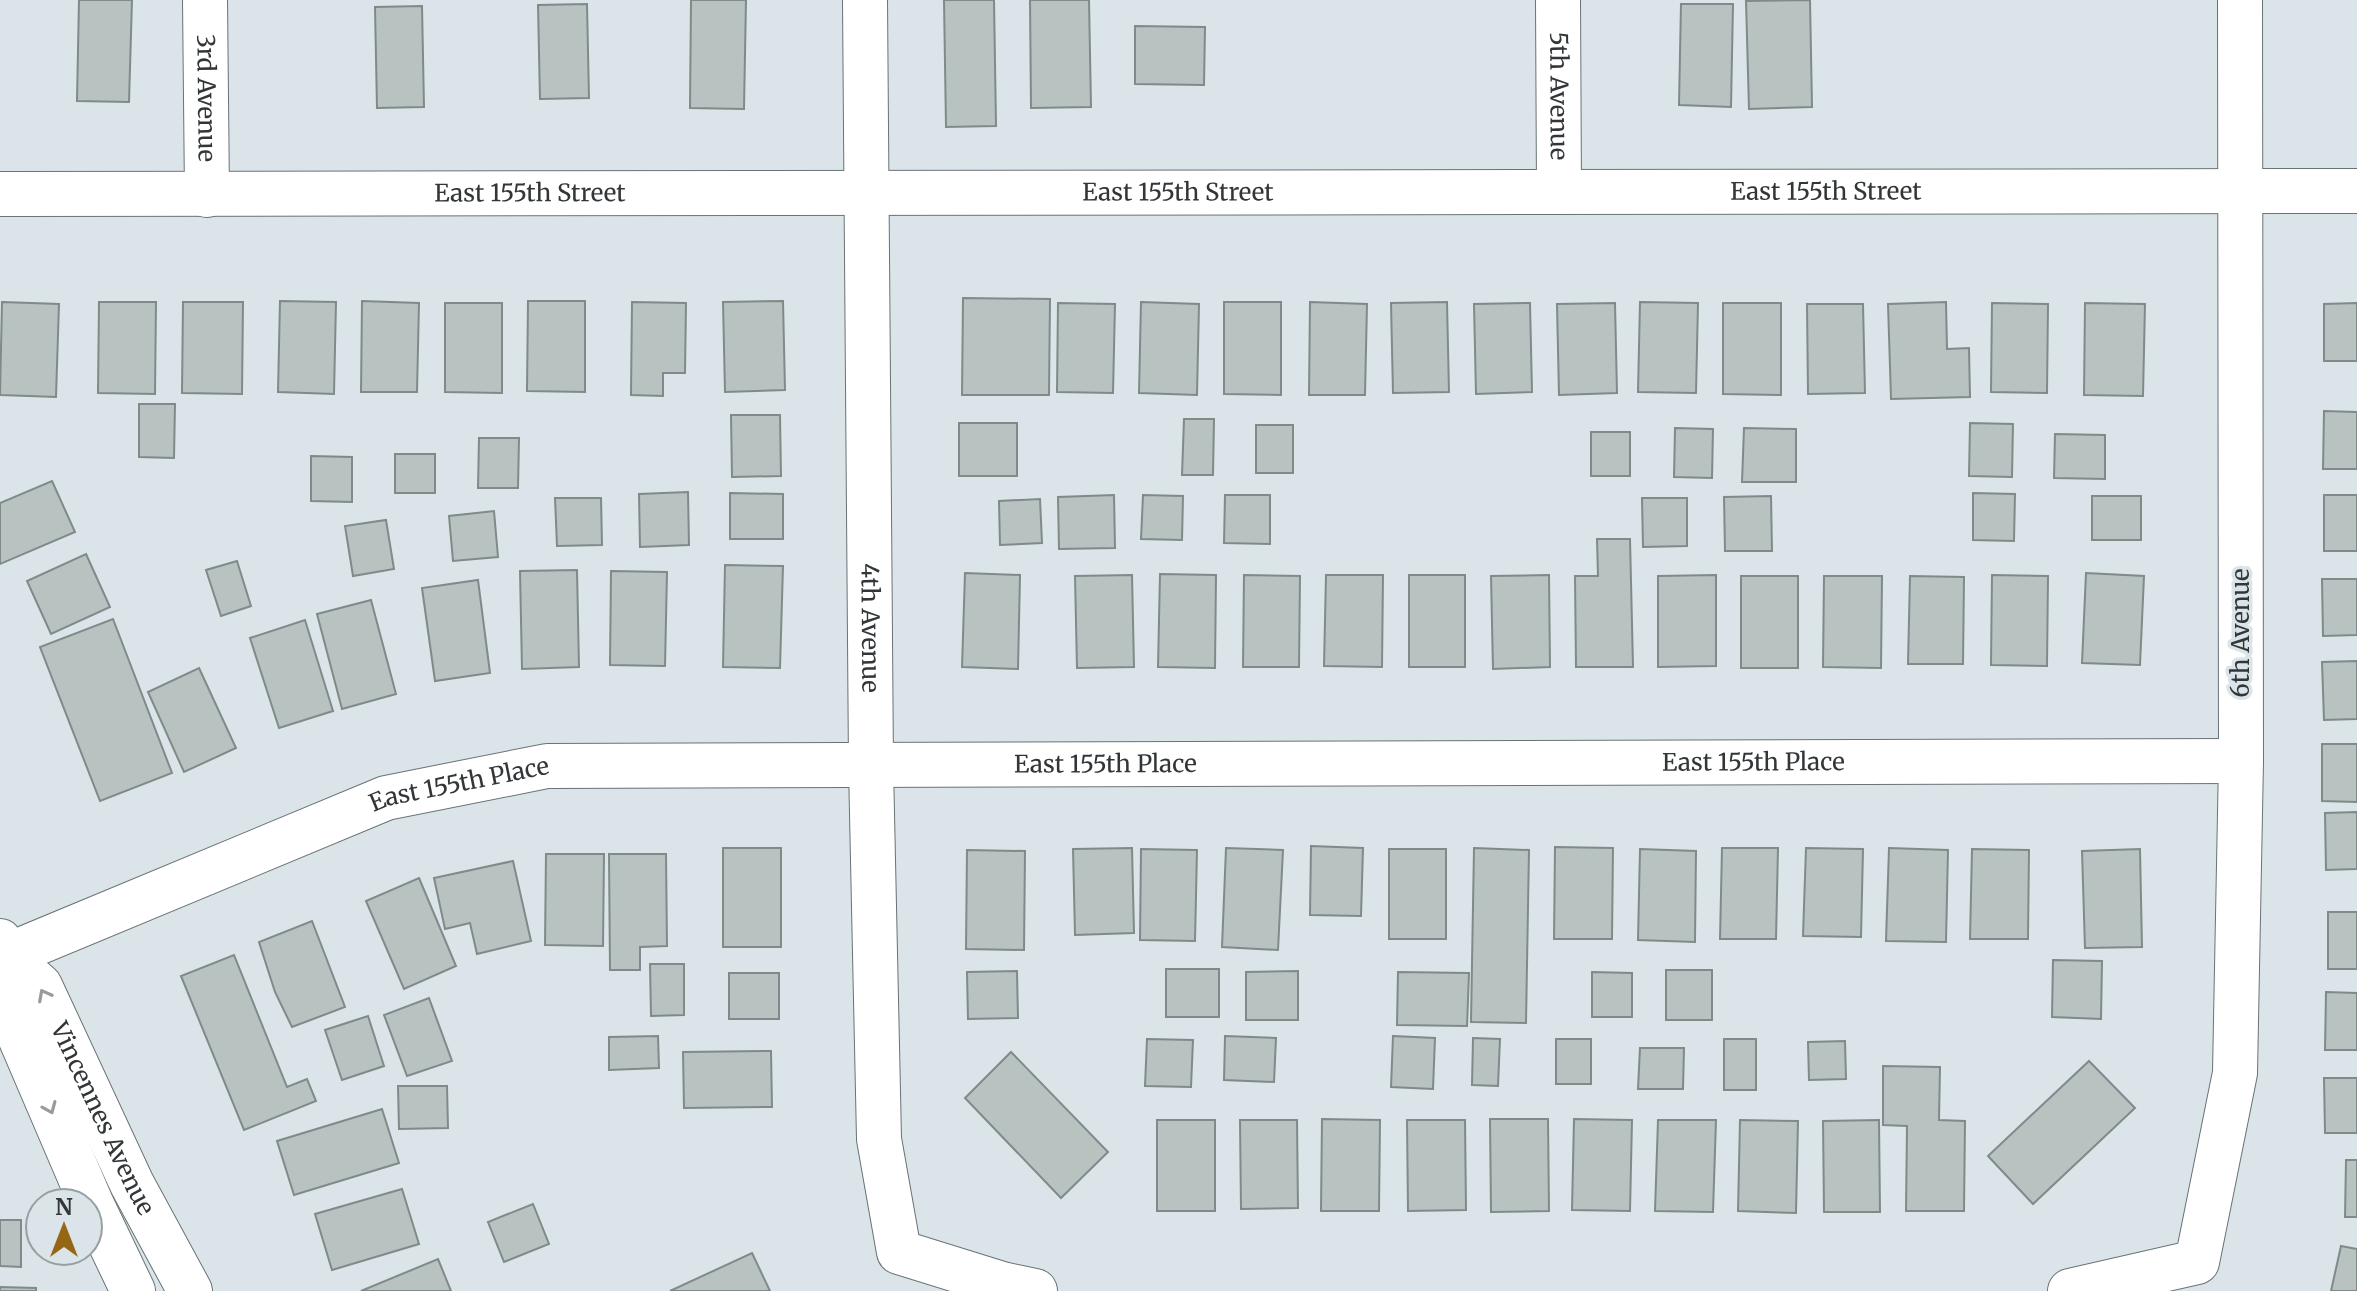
<svg xmlns="http://www.w3.org/2000/svg" width="2357" height="1291" font-family="Merriweather,serif">
<style>
.building{fill:#b8c3c1;stroke:#7f8a89;stroke-width:2}
.lines{fill:none;stroke-linecap:round;stroke-linejoin:round}
.minor-casing{stroke:#697376;stroke-width:46}
.tertiary-casing{stroke:#697376;stroke-width:46}
.minor{stroke:#fff;stroke-width:44}
.tertiary{stroke:#fff;stroke-width:44}
.oneway{stroke:#989a9c}
.labels{text-anchor:middle;stroke-width:7;stroke-linejoin:round;paint-order:stroke}
.street-label{font-size:24px;fill:#323638;stroke:#dbe5e9}
</style>
<rect width="100%" height="100%" fill="#dbe5e9"/>
<!-- building -->
<g class="building">
<polygon points="79,0 132,0 129,102 77,101"/>
<polygon points="691,0 746,0 744,109 690,108"/>
<polygon points="944,0 994,0 996,126 946,127"/>
<polygon points="1030,0 1089,0 1091,107 1031,108"/>
<polygon points="1810,0 1812,107 1749,109 1746,1"/>
<polygon points="587,4 589,98 540,99 538,5"/>
<polygon points="1681,4 1733,4 1731,107 1679,105"/>
<polygon points="422,6 424,107 377,108 375,7"/>
<polygon points="1135,26 1205,27 1204,85 1135,84"/>
<polygon points="963,298 1050,299 1049,395 962,395"/>
<polygon points="280,301 336,302 334,394 278,392"/>
<polygon points="362,301 419,303 417,392 361,392"/>
<polygon points="528,301 585,301 585,392 527,391"/>
<polygon points="783,301 785,390 725,392 723,302"/>
<polygon points="2,302 59,304 56,397 0,395"/>
<polygon points="99,302 156,302 155,394 98,393"/>
<polygon points="183,302 243,302 242,394 182,393"/>
<polygon points="632,302 686,303 685,373 663,373 663,396 631,395"/>
<polygon points="1141,302 1199,304 1197,395 1139,393"/>
<polygon points="1224,302 1281,302 1281,395 1224,394"/>
<polygon points="1310,302 1367,304 1365,395 1309,395"/>
<polygon points="1447,302 1449,392 1393,393 1391,303"/>
<polygon points="1640,302 1698,303 1696,393 1638,392"/>
<polygon points="1946,302 1947,349 1969,348 1970,397 1891,399 1888,304"/>
<polygon points="445,303 502,303 502,393 445,392"/>
<polygon points="1058,303 1115,304 1113,393 1057,392"/>
<polygon points="1530,303 1532,392 1476,394 1474,304"/>
<polygon points="1615,303 1617,393 1559,395 1557,304"/>
<polygon points="1723,303 1781,303 1781,395 1723,394"/>
<polygon points="1992,303 2048,304 2047,393 1991,392"/>
<polygon points="2085,303 2145,304 2143,396 2084,395"/>
<polygon points="2357,303 2357,361 2324,361 2324,304"/>
<polygon points="1807,304 1863,304 1865,393 1808,394"/>
<polygon points="139,404 175,404 174,458 139,457"/>
<polygon points="2324,411 2357,412 2357,469 2323,469"/>
<polygon points="731,415 780,415 781,476 732,477"/>
<polygon points="1184,419 1214,419 1213,475 1182,475"/>
<rect x="959" y="423" width="58" height="53"/>
<polygon points="1970,423 2013,424 2012,477 1969,476"/>
<rect x="1256" y="425" width="37" height="48"/>
<polygon points="1675,428 1713,429 1712,478 1674,477"/>
<polygon points="1744,428 1796,429 1796,482 1742,482"/>
<rect x="1591" y="432" width="39" height="44"/>
<polygon points="2055,434 2105,435 2105,479 2054,478"/>
<polygon points="479,438 519,438 518,488 478,488"/>
<rect x="395" y="454" width="40" height="39"/>
<polygon points="311,456 352,457 352,502 311,501"/>
<polygon points="52,481 75,532 0,564 0,503"/>
<polygon points="688,492 689,545 640,547 639,494"/>
<polygon points="730,493 783,494 783,539 730,539"/>
<polygon points="1973,493 2015,494 2014,541 1973,540"/>
<polygon points="1114,495 1115,548 1059,549 1058,497"/>
<polygon points="1143,495 1183,496 1182,540 1141,539"/>
<polygon points="1225,495 1270,495 1270,544 1224,543"/>
<rect x="2324" y="495" width="33" height="56"/>
<polygon points="1771,496 1772,551 1725,551 1724,497"/>
<rect x="2092" y="496" width="49" height="44"/>
<polygon points="555,498 601,498 602,545 557,546"/>
<polygon points="1642,498 1687,498 1687,546 1643,547"/>
<polygon points="1040,499 1042,543 1000,545 999,501"/>
<polygon points="494,511 498,557 453,561 449,516"/>
<polygon points="386,520 394,569 353,576 345,526"/>
<polygon points="1597,539 1630,539 1633,667 1576,667 1575,576 1598,576"/>
<polygon points="86,554 110,607 51,634 27,581"/>
<polygon points="237,561 251,606 221,616 206,570"/>
<polygon points="725,565 783,566 780,668 723,667"/>
<polygon points="577,570 579,667 522,669 520,571"/>
<polygon points="611,571 667,572 665,666 610,665"/>
<polygon points="965,573 1020,575 1018,669 962,667"/>
<polygon points="2086,573 2144,576 2140,665 2082,663"/>
<polygon points="1160,574 1216,575 1215,668 1158,667"/>
<polygon points="1132,575 1134,667 1077,668 1075,576"/>
<polygon points="1244,575 1300,576 1299,667 1243,667"/>
<polygon points="1326,575 1383,575 1382,667 1324,666"/>
<rect x="1409" y="575" width="56" height="92"/>
<polygon points="1549,575 1550,667 1493,669 1491,576"/>
<polygon points="1716,575 1716,666 1658,667 1658,576"/>
<polygon points="1992,575 2048,576 2047,666 1991,665"/>
<rect x="1741" y="576" width="57" height="92"/>
<polygon points="1824,576 1882,576 1881,668 1823,667"/>
<polygon points="1910,576 1964,577 1963,664 1908,664"/>
<polygon points="2322,579 2357,579 2357,635 2323,636"/>
<polygon points="478,580 490,673 435,681 422,588"/>
<polygon points="371,600 396,694 342,709 317,614"/>
<polygon points="113,619 172,773 100,801 40,647"/>
<polygon points="305,620 333,711 279,728 250,638"/>
<polygon points="2357,661 2357,719 2324,720 2322,662"/>
<polygon points="199,668 236,748 184,772 148,692"/>
<polygon points="2322,744 2357,744 2357,802 2322,801"/>
<polygon points="2357,812 2357,869 2326,870 2325,813"/>
<polygon points="1311,846 1363,848 1361,916 1310,915"/>
<polygon points="1555,847 1613,848 1612,939 1554,939"/>
<rect x="723" y="848" width="58" height="99"/>
<polygon points="1132,848 1134,933 1075,935 1073,849"/>
<polygon points="1226,848 1283,850 1278,950 1222,947"/>
<polygon points="1474,848 1529,850 1526,1023 1471,1022"/>
<polygon points="1722,848 1778,848 1776,939 1720,939"/>
<polygon points="1806,848 1863,849 1861,937 1803,936"/>
<polygon points="1889,848 1948,850 1946,942 1886,941"/>
<polygon points="1141,849 1197,850 1195,941 1140,940"/>
<rect x="1389" y="849" width="57" height="90"/>
<polygon points="1640,849 1696,851 1695,942 1638,940"/>
<polygon points="1972,849 2029,850 2028,939 1970,939"/>
<polygon points="2140,849 2142,947 2085,948 2082,851"/>
<polygon points="967,850 1025,851 1024,950 966,949"/>
<polygon points="546,854 604,854 603,946 545,945"/>
<polygon points="609,854 666,854 667,946 640,947 640,970 610,970"/>
<polygon points="513,861 531,941 477,954 470,923 445,929 434,878"/>
<polygon points="419,878 456,966 404,989 366,901"/>
<rect x="2328" y="912" width="29" height="57"/>
<polygon points="312,921 345,1007 292,1027 275,992 259,942"/>
<polygon points="234,955 287,1087 307,1079 316,1101 244,1130 181,976"/>
<polygon points="2053,960 2102,961 2101,1019 2052,1017"/>
<polygon points="650,964 684,964 684,1015 651,1016"/>
<rect x="1166" y="969" width="53" height="48"/>
<rect x="1666" y="970" width="46" height="50"/>
<polygon points="1017,971 1018,1018 968,1019 967,972"/>
<polygon points="1298,971 1298,1020 1246,1020 1246,972"/>
<polygon points="1398,972 1469,973 1467,1026 1397,1025"/>
<polygon points="1592,972 1632,973 1632,1017 1592,1017"/>
<rect x="729" y="973" width="50" height="46"/>
<polygon points="2326,992 2357,993 2357,1050 2325,1050"/>
<polygon points="429,998 452,1061 407,1076 384,1015"/>
<polygon points="368,1016 384,1066 342,1080 325,1030"/>
<polygon points="658,1036 659,1068 609,1070 609,1037"/>
<polygon points="1225,1036 1276,1038 1274,1082 1224,1080"/>
<polygon points="1393,1036 1435,1038 1433,1089 1391,1087"/>
<polygon points="1473,1038 1500,1039 1498,1086 1472,1085"/>
<polygon points="1147,1039 1193,1040 1191,1087 1145,1086"/>
<rect x="1556" y="1039" width="35" height="45"/>
<rect x="1724" y="1039" width="32" height="51"/>
<polygon points="1845,1041 1846,1079 1809,1080 1808,1042"/>
<polygon points="1640,1048 1684,1048 1683,1089 1638,1089"/>
<polygon points="771,1051 772,1107 684,1108 683,1052"/>
<polygon points="1011,1052 1108,1152 1061,1198 965,1098"/>
<polygon points="2089,1061 2135,1108 2033,1204 1988,1156"/>
<polygon points="1883,1066 1940,1067 1939,1120 1965,1121 1964,1211 1906,1211 1907,1126 1883,1125"/>
<polygon points="2324,1078 2357,1078 2357,1133 2325,1133"/>
<polygon points="398,1086 447,1086 448,1128 399,1129"/>
<polygon points="382,1109 399,1163 294,1195 277,1141"/>
<polygon points="1322,1119 1380,1120 1379,1211 1321,1211"/>
<polygon points="1490,1119 1548,1119 1549,1211 1491,1212"/>
<polygon points="1574,1119 1632,1120 1630,1211 1572,1210"/>
<rect x="1157" y="1120" width="58" height="91"/>
<polygon points="1240,1120 1297,1120 1298,1208 1241,1209"/>
<polygon points="1407,1120 1465,1120 1466,1210 1408,1211"/>
<polygon points="1658,1120 1716,1120 1713,1212 1655,1211"/>
<polygon points="1740,1120 1798,1121 1796,1213 1738,1211"/>
<polygon points="1879,1120 1880,1212 1824,1212 1823,1121"/>
<polygon points="2346,1160 2357,1160 2357,1217 2345,1217"/>
<polygon points="402,1189 419,1244 332,1270 315,1214"/>
<polygon points="533,1204 549,1244 504,1262 488,1222"/>
<polygon points="0,1220 21,1220 21,1267 0,1266"/>
<polygon points="2341,1246 2357,1249 2357,1291 2331,1291"/>
<polygon points="752,1253 770,1291 670,1291"/>
<polygon points="438,1259 451,1291 361,1291"/>
<polygon points="0,1287 36,1288 36,1291 0,1291"/>
</g>
<g class="lines">
<!-- minor casing -->
<g class="minor-casing">
<g id="minor">
<path id="s1" d="M 205,0 L 207,195"/>
<path id="s2" d="M 865,0 L 871,767 L 879,1139 L 899,1252 L 1002,1284 L 1035,1291"/>
<path id="s3" d="M 1558,0 L 1559,192"/>
<path id="s4" d="M 0,194 L 2357,191"/>
<path id="s5" d="M 6,956 L 386,798 L 547,766 L 2241,761"/>
<polyline points="2070,1291 2197,1262 2235,1073 2241,761 2240,0"/>
</g>
</g>
<!-- tertiary casing -->
<g class="tertiary-casing">
<g id="tertiary">
<path id="s6" d="M 0,941 L 6,956 L 40,986 L 132,1184 L 190,1291"/>
<polyline points="6,956 4,1000 91,1203 133,1291"/>
</g>
</g>
<!-- minor -->
<use href="#minor" class="minor"/>
<!-- tertiary -->
<use href="#tertiary" class="tertiary"/>
</g>
<!-- one-way arrows -->
<defs><path id="oneway-chevron" d="M-2-3.5L2.5 0L-2 3.5" fill="none" stroke-width="1.6" stroke-linecap="round" stroke-linejoin="round" transform="scale(2)"/></defs>
<g class="oneway">
<use href="#oneway-chevron" transform="translate(44 995) rotate(-118)"/>
<use href="#oneway-chevron" transform="translate(50 1108) rotate(67)"/>
</g>
<g class="labels">
<!-- street labels -->
<g class="street-label">
<text dy="8" stroke="none"><textPath href="#s3" startOffset="96">5th Avenue</textPath></text>
<text dy="8" stroke="none"><textPath href="#s1" startOffset="98">3rd Avenue</textPath></text>
<text dy="8" stroke="none"><textPath href="#s4" startOffset="1826">East 155th Street</textPath></text>
<text dy="8" stroke="none"><textPath href="#s4" startOffset="1178">East 155th Street</textPath></text>
<text dy="8" stroke="none"><textPath href="#s4" startOffset="530">East 155th Street</textPath></text>
<text dy="8" stroke="none"><textPath href="#s2" startOffset="628">4th Avenue</textPath></text>
<text transform="translate(2241 633) rotate(-90)" y="8">6th Avenue</text>
<text dy="8" stroke="none"><textPath href="#s5" startOffset="1782">East 155th Place</textPath></text>
<text dy="8" stroke="none"><textPath href="#s5" startOffset="1134">East 155th Place</textPath></text>
<text dy="8" stroke="none"><textPath href="#s5" startOffset="486">East 155th Place</textPath></text>
<text dy="8" stroke="none"><textPath href="#s6" startOffset="208">Vincennes Avenue</textPath></text>
</g>
</g>
<!-- north arrow -->
<g transform="translate(64 1227)"><circle r="38" fill="#dbe5e9" stroke="#979fa2" stroke-width="2"/>
<path d="M0-6L14 30L0 20L-14 30Z" fill="#966617"/>
<text y="-12" font-size="22" font-weight="bold" text-anchor="middle" fill="#323638">N</text>
</g>
</svg>
